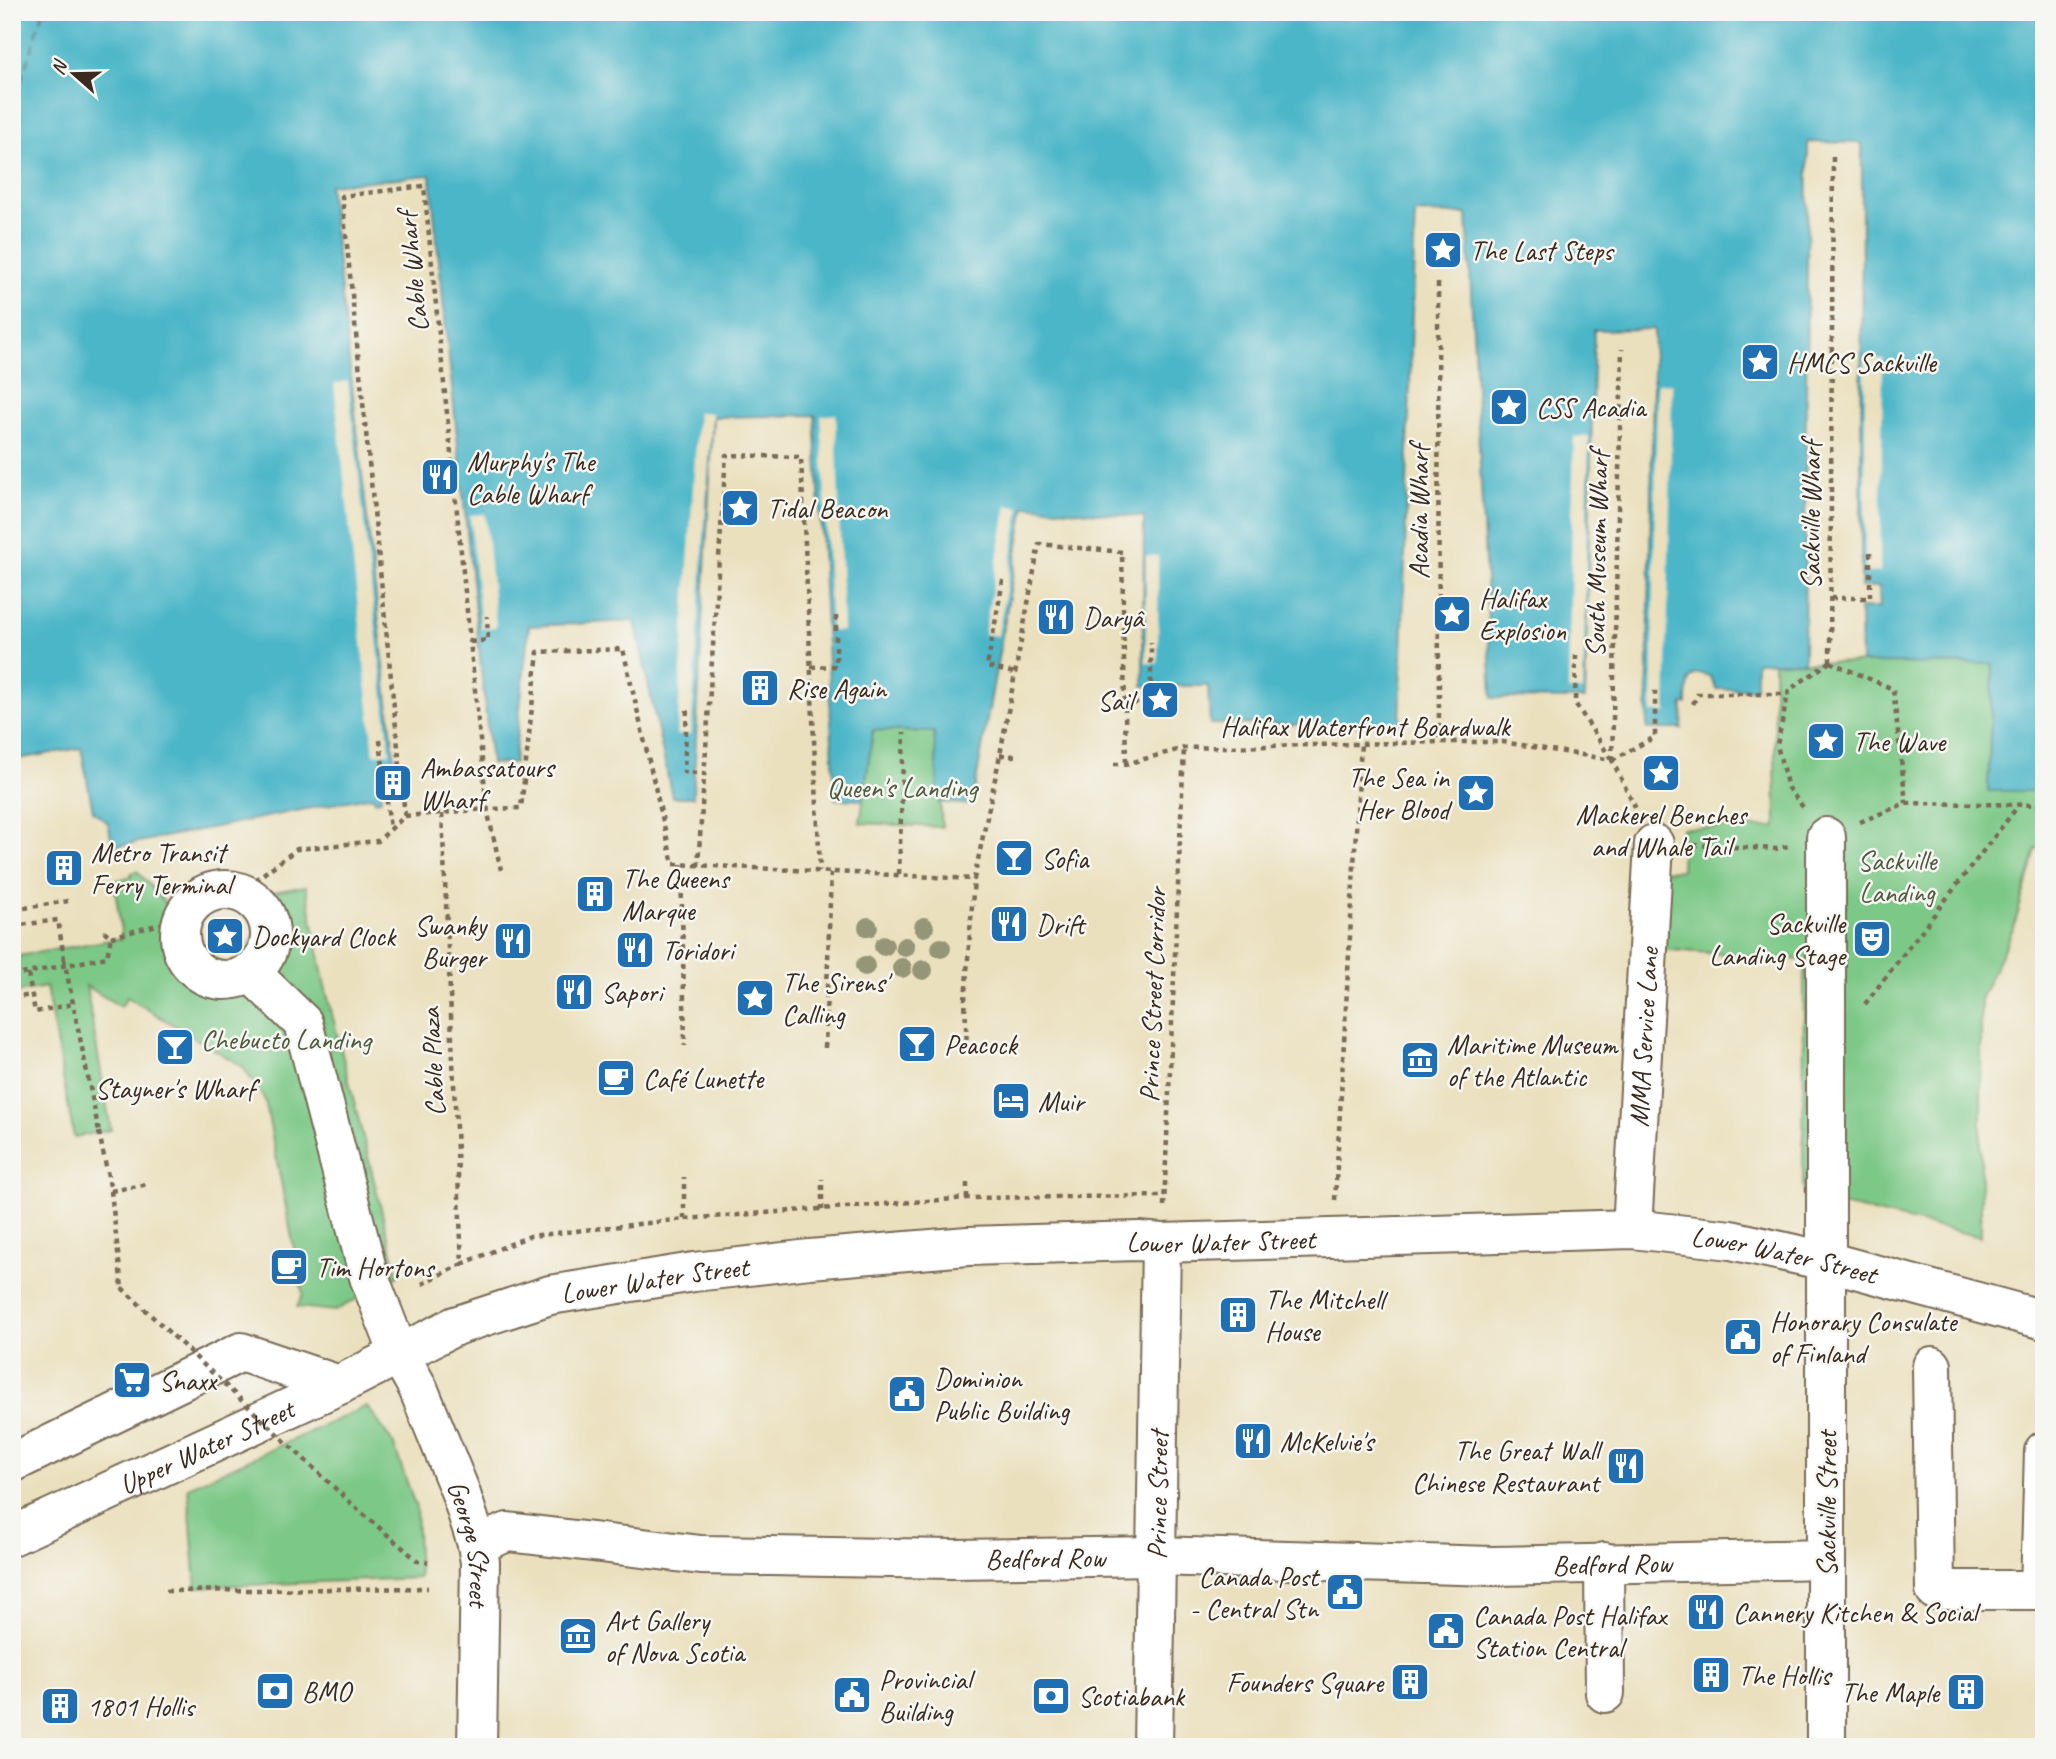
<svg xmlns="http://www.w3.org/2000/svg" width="2056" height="1759" font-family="Caveat,sans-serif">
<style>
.green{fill:#7bc886;stroke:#5b7952;stroke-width:2}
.water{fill:#4bb6c8;stroke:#437073;stroke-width:2}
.pier{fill:#ebe0be}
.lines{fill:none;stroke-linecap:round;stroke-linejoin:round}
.ferry{stroke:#415b5a;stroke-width:2;stroke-dasharray:9 7;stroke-linecap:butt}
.minor-casing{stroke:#796a56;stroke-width:42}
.path{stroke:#796a56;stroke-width:4.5;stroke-dasharray:5 5;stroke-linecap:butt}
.minor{stroke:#fff;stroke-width:38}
.path-bridge{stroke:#796a56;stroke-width:4.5;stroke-dasharray:5 5;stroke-linecap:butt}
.tree{fill:#959677}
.labels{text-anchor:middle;stroke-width:5;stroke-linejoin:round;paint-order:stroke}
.poi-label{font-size:28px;fill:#3b2a1e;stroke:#f6f6f2;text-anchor:start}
.street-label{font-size:28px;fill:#3b2a1e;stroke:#f6f6f2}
.park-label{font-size:28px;fill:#4e593d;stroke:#f6f6f2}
</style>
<rect width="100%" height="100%" fill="#f6f6f2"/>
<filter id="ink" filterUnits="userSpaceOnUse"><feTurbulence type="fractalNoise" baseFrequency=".0143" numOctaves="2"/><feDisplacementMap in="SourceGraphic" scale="14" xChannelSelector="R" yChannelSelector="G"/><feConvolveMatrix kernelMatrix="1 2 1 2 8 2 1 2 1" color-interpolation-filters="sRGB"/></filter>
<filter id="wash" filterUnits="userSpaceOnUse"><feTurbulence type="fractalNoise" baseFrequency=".00686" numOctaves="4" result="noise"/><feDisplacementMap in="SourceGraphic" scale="28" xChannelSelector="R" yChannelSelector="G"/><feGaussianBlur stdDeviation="1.57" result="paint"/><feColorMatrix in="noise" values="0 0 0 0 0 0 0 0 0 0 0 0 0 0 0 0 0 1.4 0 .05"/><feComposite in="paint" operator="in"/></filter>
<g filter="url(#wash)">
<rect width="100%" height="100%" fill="#ebe0be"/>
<!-- green -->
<g class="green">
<polygon points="1774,662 1993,664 1988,790 2044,791 2044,848 2036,849 2014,927 1981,997 1981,1237 1803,1196 1804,960 1658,949 1660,871 1681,870 1682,828 1776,827"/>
<polygon points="873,730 935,732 942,827 860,823"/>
<polygon points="137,871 248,998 253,997 249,981 250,943 261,928 252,896 306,886 324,982 398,1276 335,1311 297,1307 303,1294 265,1100 243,1067 127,997 121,1007 86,986 111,1130 74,1137 46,987 12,993 12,957 122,938 114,881 131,877 131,873"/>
<polygon points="367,1406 393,1443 416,1508 419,1578 196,1587 188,1487"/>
</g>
<!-- water -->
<path class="water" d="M 12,12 L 2044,12 L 2044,791 L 1988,791 L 1993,664 L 1861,663 L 1860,608 L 1880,608 L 1879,587 L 1861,587 L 1862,143 L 1808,142 L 1804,662 L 1756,662 L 1756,689 L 1716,689 L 1711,677 C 1687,665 1687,688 1687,704 L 1683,704 L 1682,729 L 1647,729 L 1654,329 L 1594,330 L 1585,699 L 1492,698 L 1467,214 L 1415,213 L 1400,725 L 1210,724 L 1208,686 L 1143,686 L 1144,517 L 1025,506 L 972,805 L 939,802 L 934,732 L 873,730 L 863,800 L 835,799 L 815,415 L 713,417 L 693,797 L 672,797 L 635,621 L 529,626 L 514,763 L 491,764 L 430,175 L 329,185 L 395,763 L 378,765 L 381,800 L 375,801 L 373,796 L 113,847 L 108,823 L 93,811 L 81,748 L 12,760 Z"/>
<!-- pier -->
<g class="pier">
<polygon points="1865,359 1883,359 1880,572 1865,573"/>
<polygon points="348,381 390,753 374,754 334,384"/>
<polygon points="1657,383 1672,384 1666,713 1652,712"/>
<polygon points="698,412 712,413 691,735 677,735"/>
<polygon points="836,414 843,631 831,631 821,416"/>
<polygon points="1589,436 1583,691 1568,690 1574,437"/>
<polygon points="1007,505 1020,508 998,636 984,634"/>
<polygon points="485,514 496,627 481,628 470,515"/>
<rect x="1146" y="556" width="12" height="107"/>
</g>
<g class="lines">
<!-- ferry -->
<polyline class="ferry" points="12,112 43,12"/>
</g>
</g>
<g filter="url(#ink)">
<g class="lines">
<!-- minor casing -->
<g class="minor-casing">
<g id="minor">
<circle cx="225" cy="935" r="45"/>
<path id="s1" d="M 250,972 L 303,1023 L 369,1277 L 399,1354 L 418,1388 L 460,1491 L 477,1544 L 480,1562 L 477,1747"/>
<path id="s2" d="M 1632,1229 L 1654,844"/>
<polyline points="1932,1366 1935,1590 2044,1590"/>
<polyline points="12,1463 241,1352 339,1385"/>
<path id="s3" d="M 12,1536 L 339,1385 L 455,1326 L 550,1295 L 694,1272 L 810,1259 L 968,1246 L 1139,1241 L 1161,1243 L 1632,1229 L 1731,1240 L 1826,1261 L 2044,1320"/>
<path id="s4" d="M 477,1544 L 508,1532 L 701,1555 L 953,1559 L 1156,1556 L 1493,1566 L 1826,1559"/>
<polyline points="1604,1562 1605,1693"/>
<polyline points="2040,1590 2044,1451"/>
<path id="s5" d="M 1153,1747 L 1161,1243"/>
<polyline points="1826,1747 1826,837"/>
</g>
</g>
<!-- path -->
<g class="path">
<polyline points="1438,283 1439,742"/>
<polyline points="1003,580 987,667 1015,673"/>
<polyline points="1831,598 1870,598 1870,550"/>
<polyline points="470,642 488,640 487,616"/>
<polyline points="1576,655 1575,703 1611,759"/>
<polyline points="1830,662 1833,157"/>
<polyline points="1830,662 1893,689 1906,803"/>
<polyline points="811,667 836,666 836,616"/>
<polyline points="1693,704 1698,694 1788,694"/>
<polyline points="687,710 684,772 704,773"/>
<polyline points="1125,710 1151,692 1151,642"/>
<polyline points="380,740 390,829"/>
<polyline points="1000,755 1015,756"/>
<polyline points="1612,760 1622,349"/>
<polyline points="1612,760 1655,737 1655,688"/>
<polyline points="1114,764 1126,764 1184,748 1439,742 1503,742 1612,760 1637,811"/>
<polyline points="1803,807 1788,788 1777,745 1789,690 1830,662"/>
<polyline points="405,816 487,809 521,808 538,652 623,649 673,864 974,879 1000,755 1039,544 1122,552 1126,764"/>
<polyline points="405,816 342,196 424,186 487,809 501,870"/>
<polyline points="1860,822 1906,803 2044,805"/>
<polyline points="1693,845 1776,849 1788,846"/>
<polyline points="681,864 685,1046"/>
<polyline points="698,866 726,455 801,457 820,871"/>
<polyline points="899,874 904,732"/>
<polyline points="239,892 297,849 378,841 405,816"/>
<polyline points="104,931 111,937"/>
<polyline points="111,937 184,918"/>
<polyline points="64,959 58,920 20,925 18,909 68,901"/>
<polyline points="28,974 35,1012 73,1004"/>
<polyline points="12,976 107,957 111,937"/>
<polyline points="12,998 31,995"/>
<polyline points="1865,1004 2018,806"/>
<polyline points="825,1048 831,871"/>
<polyline points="967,1050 965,999 974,879"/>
<polyline points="99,1132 111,1191 122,1288"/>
<polyline points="111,1191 148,1184"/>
<polyline points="967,1198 967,1180"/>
<polyline points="1335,1200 1361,743"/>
<polyline points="1164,1206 1184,748"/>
<polyline points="822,1210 822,1179"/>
<polyline points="684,1219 684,1177"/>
<polyline points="462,1264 530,1236 684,1219 967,1198 1165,1196"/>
<polyline points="422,1284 462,1264 442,813"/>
<polyline points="355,1507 418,1561 428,1562"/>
<polyline points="166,1591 428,1588"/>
</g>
<!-- minor -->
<use href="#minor" class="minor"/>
<!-- path-bridge -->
<g class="path-bridge">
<polyline points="64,959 99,1132"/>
<polyline points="122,1288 355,1507"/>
</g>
</g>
<!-- trees -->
<g class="tree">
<circle cx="868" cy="927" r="10"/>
<circle cx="924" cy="927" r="10"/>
<circle cx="884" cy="946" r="10"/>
<circle cx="905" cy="947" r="10"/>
<circle cx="941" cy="948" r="10"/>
<circle cx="865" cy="966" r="10"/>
<circle cx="902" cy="968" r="10"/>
<circle cx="923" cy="970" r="10"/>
</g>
</g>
<!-- icons -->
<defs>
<g id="sight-square" transform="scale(2.0125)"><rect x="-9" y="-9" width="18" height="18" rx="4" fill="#1f6fb2" stroke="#f6f6f2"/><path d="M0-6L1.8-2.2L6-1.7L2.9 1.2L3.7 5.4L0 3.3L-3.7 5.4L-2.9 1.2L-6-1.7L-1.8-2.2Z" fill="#fff"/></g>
<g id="restaurant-square" transform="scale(2.0125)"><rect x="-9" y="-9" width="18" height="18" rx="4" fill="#1f6fb2" stroke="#f6f6f2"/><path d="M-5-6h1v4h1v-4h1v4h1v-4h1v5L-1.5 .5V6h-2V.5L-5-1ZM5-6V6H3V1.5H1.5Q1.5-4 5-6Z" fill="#fff"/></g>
<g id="building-square" transform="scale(2.0125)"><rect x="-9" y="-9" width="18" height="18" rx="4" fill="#1f6fb2" stroke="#f6f6f2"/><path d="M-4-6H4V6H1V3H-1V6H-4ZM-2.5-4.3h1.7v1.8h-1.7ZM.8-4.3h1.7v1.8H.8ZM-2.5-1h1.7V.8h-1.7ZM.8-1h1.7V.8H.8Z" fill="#fff"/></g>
<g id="bar-square" transform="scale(2.0125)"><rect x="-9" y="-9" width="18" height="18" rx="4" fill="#1f6fb2" stroke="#f6f6f2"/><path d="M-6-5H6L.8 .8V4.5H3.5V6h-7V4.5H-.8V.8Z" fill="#fff"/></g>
<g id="theatre-square" transform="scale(2.0125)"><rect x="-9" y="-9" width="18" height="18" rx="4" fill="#1f6fb2" stroke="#f6f6f2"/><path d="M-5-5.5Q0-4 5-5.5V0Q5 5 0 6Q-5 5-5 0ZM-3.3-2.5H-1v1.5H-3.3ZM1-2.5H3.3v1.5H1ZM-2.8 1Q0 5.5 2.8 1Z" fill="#fff"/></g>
<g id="museum-square" transform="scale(2.0125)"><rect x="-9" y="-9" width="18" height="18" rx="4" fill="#1f6fb2" stroke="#f6f6f2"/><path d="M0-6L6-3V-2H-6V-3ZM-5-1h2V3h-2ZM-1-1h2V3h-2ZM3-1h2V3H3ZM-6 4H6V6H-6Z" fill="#fff"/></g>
<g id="cafe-square" transform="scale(2.0125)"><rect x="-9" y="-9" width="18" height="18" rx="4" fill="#1f6fb2" stroke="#f6f6f2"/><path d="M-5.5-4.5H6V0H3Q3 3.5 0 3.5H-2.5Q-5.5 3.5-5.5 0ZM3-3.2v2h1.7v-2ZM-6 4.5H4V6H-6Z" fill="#fff"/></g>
<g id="hotel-square" transform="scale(2.0125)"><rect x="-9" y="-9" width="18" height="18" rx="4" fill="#1f6fb2" stroke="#f6f6f2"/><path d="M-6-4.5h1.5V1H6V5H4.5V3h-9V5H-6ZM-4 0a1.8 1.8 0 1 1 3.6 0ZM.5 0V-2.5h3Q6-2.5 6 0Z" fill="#fff"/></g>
<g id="civic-square" transform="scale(2.0125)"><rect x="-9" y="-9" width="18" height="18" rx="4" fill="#1f6fb2" stroke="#f6f6f2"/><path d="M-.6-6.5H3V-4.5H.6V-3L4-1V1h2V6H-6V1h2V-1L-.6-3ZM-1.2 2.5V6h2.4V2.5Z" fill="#fff"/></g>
<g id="supermarket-square" transform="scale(2.0125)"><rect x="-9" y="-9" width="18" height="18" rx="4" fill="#1f6fb2" stroke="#f6f6f2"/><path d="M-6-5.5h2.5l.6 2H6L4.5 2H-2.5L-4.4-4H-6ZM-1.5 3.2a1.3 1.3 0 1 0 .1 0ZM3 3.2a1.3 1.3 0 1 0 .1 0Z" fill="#fff"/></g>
<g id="bank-square" transform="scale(2.0125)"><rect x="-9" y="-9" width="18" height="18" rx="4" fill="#1f6fb2" stroke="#f6f6f2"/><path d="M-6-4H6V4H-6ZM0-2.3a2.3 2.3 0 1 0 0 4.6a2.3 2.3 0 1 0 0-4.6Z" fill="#fff"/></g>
</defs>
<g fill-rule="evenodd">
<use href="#sight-square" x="1443" y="250"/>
<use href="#sight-square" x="1760" y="362"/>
<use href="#sight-square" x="1509" y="407"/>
<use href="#restaurant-square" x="440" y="477"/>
<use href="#sight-square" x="740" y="508"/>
<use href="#sight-square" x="1452" y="614"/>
<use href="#restaurant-square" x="1056" y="617"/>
<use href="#building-square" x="760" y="688"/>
<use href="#sight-square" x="1160" y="700"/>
<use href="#sight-square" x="1826" y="741"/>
<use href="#sight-square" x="1661" y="773"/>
<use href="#building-square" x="393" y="783"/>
<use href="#sight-square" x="1476" y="793"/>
<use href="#bar-square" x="1014" y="858"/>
<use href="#building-square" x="64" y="868"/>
<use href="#building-square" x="595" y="894"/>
<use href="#restaurant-square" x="1009" y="924"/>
<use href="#sight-square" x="225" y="936"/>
<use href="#theatre-square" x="1872" y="939"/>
<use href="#restaurant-square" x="513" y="941"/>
<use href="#restaurant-square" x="635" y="950"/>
<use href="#restaurant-square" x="574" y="992"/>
<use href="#sight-square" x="755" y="998"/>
<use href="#bar-square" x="917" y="1044"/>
<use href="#bar-square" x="175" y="1047"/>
<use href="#museum-square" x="1420" y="1060"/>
<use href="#cafe-square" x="616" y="1078"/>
<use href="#hotel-square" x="1011" y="1101"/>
<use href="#cafe-square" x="289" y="1267"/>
<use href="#building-square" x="1238" y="1315"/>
<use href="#civic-square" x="1743" y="1337"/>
<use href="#supermarket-square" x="132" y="1380"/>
<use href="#civic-square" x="907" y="1394"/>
<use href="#restaurant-square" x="1253" y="1441"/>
<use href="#restaurant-square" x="1626" y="1466"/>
<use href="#civic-square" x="1345" y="1592"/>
<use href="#restaurant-square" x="1706" y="1612"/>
<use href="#civic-square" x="1446" y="1631"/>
<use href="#museum-square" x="578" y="1636"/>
<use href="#building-square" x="1711" y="1675"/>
<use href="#building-square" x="1410" y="1682"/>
<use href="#bank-square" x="275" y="1691"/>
<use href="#building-square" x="1966" y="1692"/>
<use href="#civic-square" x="852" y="1695"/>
<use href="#bank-square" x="1051" y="1696"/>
<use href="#building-square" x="60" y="1706"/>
</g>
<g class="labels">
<!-- poi labels -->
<g class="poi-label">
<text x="1470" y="260">The Last Steps</text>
<text x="1787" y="372">HMCS Sackville</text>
<text x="1536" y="417">CSS Acadia</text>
<text x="467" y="471">Murphy's The<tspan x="467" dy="32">Cable Wharf</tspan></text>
<text x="767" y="518">Tidal Beacon</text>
<text x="1479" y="608">Halifax<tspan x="1479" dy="32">Explosion</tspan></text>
<text x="1083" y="627">Daryâ</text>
<text x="787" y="698">Rise Again</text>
<text x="1133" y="710" text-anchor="end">Sail</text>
<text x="1853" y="751">The Wave</text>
<text x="420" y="777">Ambassatours<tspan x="420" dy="32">Wharf</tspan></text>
<text x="1449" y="787" text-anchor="end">The Sea in<tspan x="1449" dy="32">Her Blood</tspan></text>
<text x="1661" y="824" text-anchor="middle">Mackerel Benches<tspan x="1661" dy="32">and Whale Tail</tspan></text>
<text x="91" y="862">Metro Transit<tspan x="91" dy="32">Ferry Terminal</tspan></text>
<text x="1041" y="868">Sofia</text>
<text x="622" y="888">The Queens<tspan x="622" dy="32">Marque</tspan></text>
<text x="1845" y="933" text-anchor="end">Sackville<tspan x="1845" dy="32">Landing Stage</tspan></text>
<text x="1036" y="934">Drift</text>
<text x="486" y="935" text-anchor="end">Swanky<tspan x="486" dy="32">Burger</tspan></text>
<text x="252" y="946">Dockyard Clock</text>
<text x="662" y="960">Toridori</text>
<text x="782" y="992">The Sirens'<tspan x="782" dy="32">Calling</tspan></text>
<text x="601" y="1002">Sapori</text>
<text x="944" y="1054">Peacock</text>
<text x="1447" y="1054">Maritime Museum<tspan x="1447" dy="32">of the Atlantic</tspan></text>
<text x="643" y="1088">Café Lunette</text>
<text x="175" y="1098" text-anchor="middle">Stayner's Wharf</text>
<text x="1038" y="1111">Muir</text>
<text x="316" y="1277">Tim Hortons</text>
<text x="1265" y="1309">The Mitchell<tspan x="1265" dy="32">House</tspan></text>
<text x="1770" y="1331">Honorary Consulate<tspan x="1770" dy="32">of Finland</tspan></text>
<text x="934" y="1388">Dominion<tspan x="934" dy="32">Public Building</tspan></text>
<text x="159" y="1390">Snaxx</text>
<text x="1280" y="1451">McKelvie's</text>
<text x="1599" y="1460" text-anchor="end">The Great Wall<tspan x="1599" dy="32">Chinese Restaurant</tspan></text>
<text x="1318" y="1586" text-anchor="end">Canada Post<tspan x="1318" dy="32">- Central Stn</tspan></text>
<text x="1733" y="1622">Cannery Kitchen &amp; Social</text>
<text x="1473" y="1625">Canada Post Halifax<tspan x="1473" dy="32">Station Central</tspan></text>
<text x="605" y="1630">Art Gallery<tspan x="605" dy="32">of Nova Scotia</tspan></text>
<text x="1738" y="1685">The Hollis</text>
<text x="879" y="1689">Provincial<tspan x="879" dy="32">Building</tspan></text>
<text x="1383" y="1692" text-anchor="end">Founders Square</text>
<text x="302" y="1701">BMO</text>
<text x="1939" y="1702" text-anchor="end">The Maple</text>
<text x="1078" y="1706">Scotiabank</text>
<text x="87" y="1716">1801 Hollis</text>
</g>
<!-- street labels -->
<g class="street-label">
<text transform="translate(412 272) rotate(-96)" y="10">Cable Wharf</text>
<text transform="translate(1418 512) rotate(-90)" y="10">Acadia Wharf</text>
<text transform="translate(1810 515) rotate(-90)" y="10">Sackville Wharf</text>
<text transform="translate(1596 554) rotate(-89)" y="10">South Museum Wharf</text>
<text x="1365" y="736">Halifax Waterfront Boardwalk</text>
<text transform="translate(1152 995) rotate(-88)" y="10">Prince Street Corridor</text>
<text dy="10" stroke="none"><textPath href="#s2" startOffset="192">MMA Service Lane</textPath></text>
<text transform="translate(432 1062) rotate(-93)" y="10">Cable Plaza</text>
<text dy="10" stroke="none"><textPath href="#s3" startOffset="1264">Lower Water Street</textPath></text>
<text dy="10" stroke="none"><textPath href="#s3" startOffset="1830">Lower Water Street</textPath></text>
<text dy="10" stroke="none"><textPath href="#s3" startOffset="696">Lower Water Street</textPath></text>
<text dy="10" stroke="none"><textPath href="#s3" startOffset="214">Upper Water Street</textPath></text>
<text dy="10" stroke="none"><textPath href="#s5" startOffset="252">Prince Street</textPath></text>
<text transform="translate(1826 1504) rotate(-90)" y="10">Sackville Street</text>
<text dy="10" stroke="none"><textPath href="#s1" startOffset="623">George Street</textPath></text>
<text dy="10" stroke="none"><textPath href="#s4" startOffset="572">Bedford Row</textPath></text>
<text dy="10" stroke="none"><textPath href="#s4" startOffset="1139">Bedford Row</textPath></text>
</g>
<!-- park labels -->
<g class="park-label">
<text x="902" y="797">Queen's Landing</text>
<text x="1897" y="870">Sackville<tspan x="1897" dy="32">Landing</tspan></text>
<text x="286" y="1049">Chebucto Landing</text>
</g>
</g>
<!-- margin -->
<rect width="2056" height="1759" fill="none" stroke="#f6f6f2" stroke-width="42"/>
<!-- north arrow -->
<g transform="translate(74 74) rotate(290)" stroke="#f6f6f2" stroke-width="5" paint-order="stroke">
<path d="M0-5L12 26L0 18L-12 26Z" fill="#3b2a1e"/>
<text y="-10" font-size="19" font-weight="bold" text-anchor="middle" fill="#3b2a1e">N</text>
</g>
</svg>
